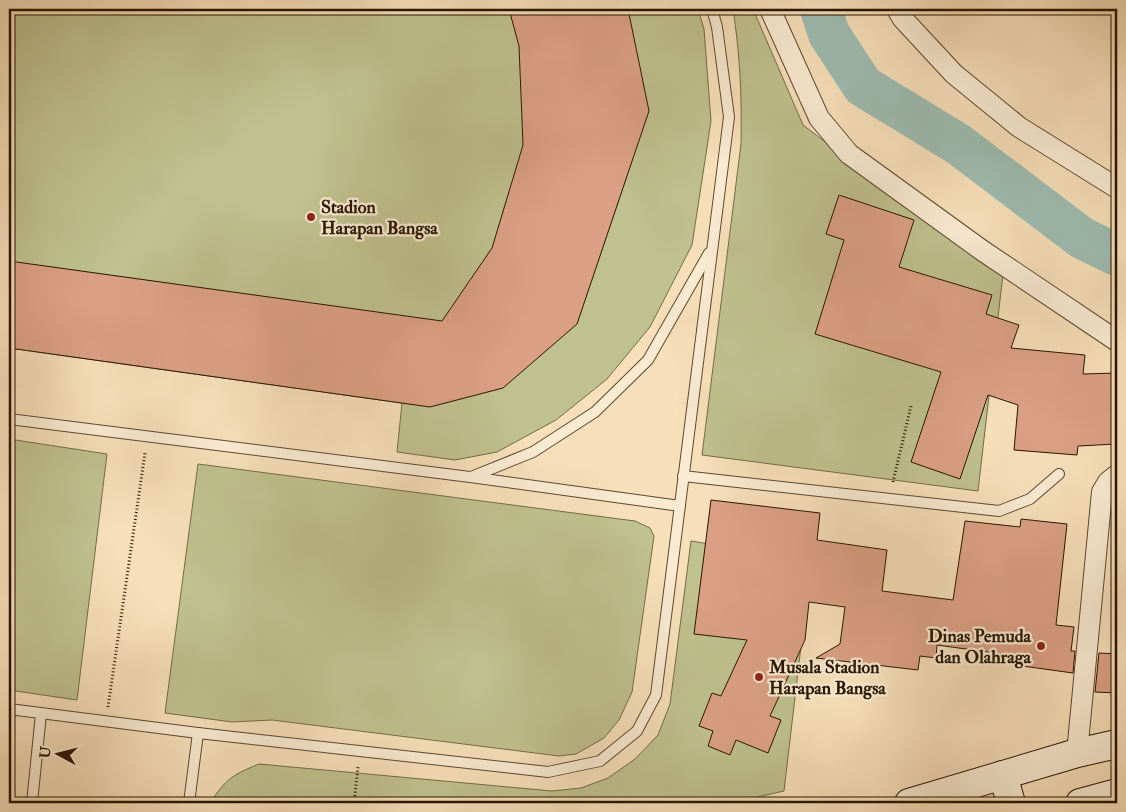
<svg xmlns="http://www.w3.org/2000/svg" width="1126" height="812" font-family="'IM FELL Double Pica',serif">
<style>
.green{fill:#bfc18e;stroke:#746b48}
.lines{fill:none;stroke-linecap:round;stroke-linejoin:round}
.river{stroke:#9dbcb1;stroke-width:42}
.building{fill:#dba084;stroke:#281501}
.service-casing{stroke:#5c482f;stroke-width:12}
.minor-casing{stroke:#5c482f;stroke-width:22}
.secondary-casing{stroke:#281501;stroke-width:30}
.path{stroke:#281501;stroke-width:3;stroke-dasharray:1 2.5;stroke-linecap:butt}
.service{stroke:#f9ead2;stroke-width:10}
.minor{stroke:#f9ead2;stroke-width:20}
.secondary{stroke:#f9ead2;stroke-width:28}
.poi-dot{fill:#8f2418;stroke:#f9ead2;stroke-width:2}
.labels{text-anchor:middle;stroke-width:4.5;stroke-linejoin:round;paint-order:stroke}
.poi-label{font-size:18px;font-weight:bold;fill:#281501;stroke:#f9ead2;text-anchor:start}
</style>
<rect width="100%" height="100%" fill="#f6dfb9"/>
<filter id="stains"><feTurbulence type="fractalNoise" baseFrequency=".004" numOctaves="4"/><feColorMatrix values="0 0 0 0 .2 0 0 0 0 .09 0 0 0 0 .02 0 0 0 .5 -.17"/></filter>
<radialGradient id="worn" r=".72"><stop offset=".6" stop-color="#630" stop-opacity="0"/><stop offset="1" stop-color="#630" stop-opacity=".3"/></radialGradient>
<!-- green -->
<g class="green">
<polygon points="9,9 698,9 704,29 711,121 692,245 650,327 607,379 556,420 497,452 455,460 397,452 402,403 9,348"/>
<path d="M 733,9 L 753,9 L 803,125 L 917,212 L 1003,274 L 978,491 L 702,455 L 741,144 C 742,98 740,54 733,9 Z"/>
<polygon points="9,439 107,454 77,700 9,690"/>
<polygon points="198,464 635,521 650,528 654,536 632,692 619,720 604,738 576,754 559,756 272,720 232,722 165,713"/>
<path d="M 691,541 L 811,561 L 784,791 L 731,803 L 210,803 C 226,779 232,775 259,764 L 552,791 L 581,788 L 608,778 L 635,759 L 658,735 L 670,704 Z"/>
</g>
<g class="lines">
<!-- river -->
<polyline class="river" points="821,9 829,34 863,86 958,144 1082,238 1117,255"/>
</g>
<!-- building -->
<g class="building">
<polygon points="509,9 628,9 649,111 577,324 503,388 430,407 9,348 9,261 442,321 492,248 523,145 519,46"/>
<polygon points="839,195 914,220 899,267 992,295 986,314 1019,325 1011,348 1085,355 1083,374 1117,373 1117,444 1078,446 1077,455 1014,450 1018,405 988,395 960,479 911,462 941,372 815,334 844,240 826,234"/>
<polygon points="711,500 820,513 817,540 887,550 882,591 953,600 965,521 1020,527 1021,519 1067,524 1056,625 1074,627 1071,651 1075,651 1073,673 1008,664 1009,655 937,645 936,658 920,656 918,670 816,658 840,644 845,607 809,602 805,640 770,716 781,720 768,753 736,740 730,755 708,746 713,731 699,726 712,693 721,696 747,640 694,634"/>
<polygon points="1099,653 1117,654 1117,693 1095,692"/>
</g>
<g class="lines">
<!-- service casing -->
<g class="service-casing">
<g id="service">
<polyline points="9,419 470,477 680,506"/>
<polyline points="683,476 999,511 1030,499 1059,474"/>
<polyline points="471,477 533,452 595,412 648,360 709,253"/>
<polyline points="9,709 198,733 548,772 600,761 637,731 656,695 729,117 717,27 712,9"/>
<polyline points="32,803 41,714"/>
<polyline points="189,803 198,733"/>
</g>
</g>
<!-- minor casing -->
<g class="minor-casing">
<g id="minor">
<polyline points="770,9 819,118 849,154 983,251 1117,341"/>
<polyline points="897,9 903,19 954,74 1019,127 1117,188"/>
<polyline points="1077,753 1102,492 1108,482 1117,475"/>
</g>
</g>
<!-- secondary casing -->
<g class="secondary-casing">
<g id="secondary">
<polyline points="1003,775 1011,803"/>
<polyline points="909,803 1077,753 1117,744"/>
<polyline points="1080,803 1117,793"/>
</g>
</g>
<!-- path -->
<g class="path">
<polyline points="893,482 911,406"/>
<polyline points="108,707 145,453"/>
<polyline points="354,803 358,767"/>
</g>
<!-- service -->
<use href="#service" class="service"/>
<!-- minor -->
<use href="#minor" class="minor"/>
<!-- secondary -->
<use href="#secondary" class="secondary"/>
</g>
<!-- markers -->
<g class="poi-dot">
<circle cx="311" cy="217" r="5"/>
<circle cx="1041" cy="646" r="5"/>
<circle cx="759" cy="677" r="5"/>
</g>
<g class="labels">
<!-- poi labels -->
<g class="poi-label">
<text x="321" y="213">Stadion<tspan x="321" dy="21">Harapan Bangsa</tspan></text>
<text x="1031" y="642" text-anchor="end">Dinas Pemuda<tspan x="1031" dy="21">dan Olahraga</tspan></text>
<text x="769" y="673">Musala Stadion<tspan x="769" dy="21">Harapan Bangsa</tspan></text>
</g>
</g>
<!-- margin -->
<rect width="1126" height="812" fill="none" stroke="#f6dfb9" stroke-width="30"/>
<rect x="10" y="10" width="1106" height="792" fill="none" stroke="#281501" stroke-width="2.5"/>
<rect x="15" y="15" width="1096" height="782" fill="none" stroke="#281501"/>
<!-- north arrow -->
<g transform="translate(58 754) rotate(277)" stroke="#f9ead2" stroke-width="4" paint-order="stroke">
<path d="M0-4L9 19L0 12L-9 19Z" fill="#281501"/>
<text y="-8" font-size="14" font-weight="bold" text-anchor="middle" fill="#281501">U</text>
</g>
<rect width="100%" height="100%" filter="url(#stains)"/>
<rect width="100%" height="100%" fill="url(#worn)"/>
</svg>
